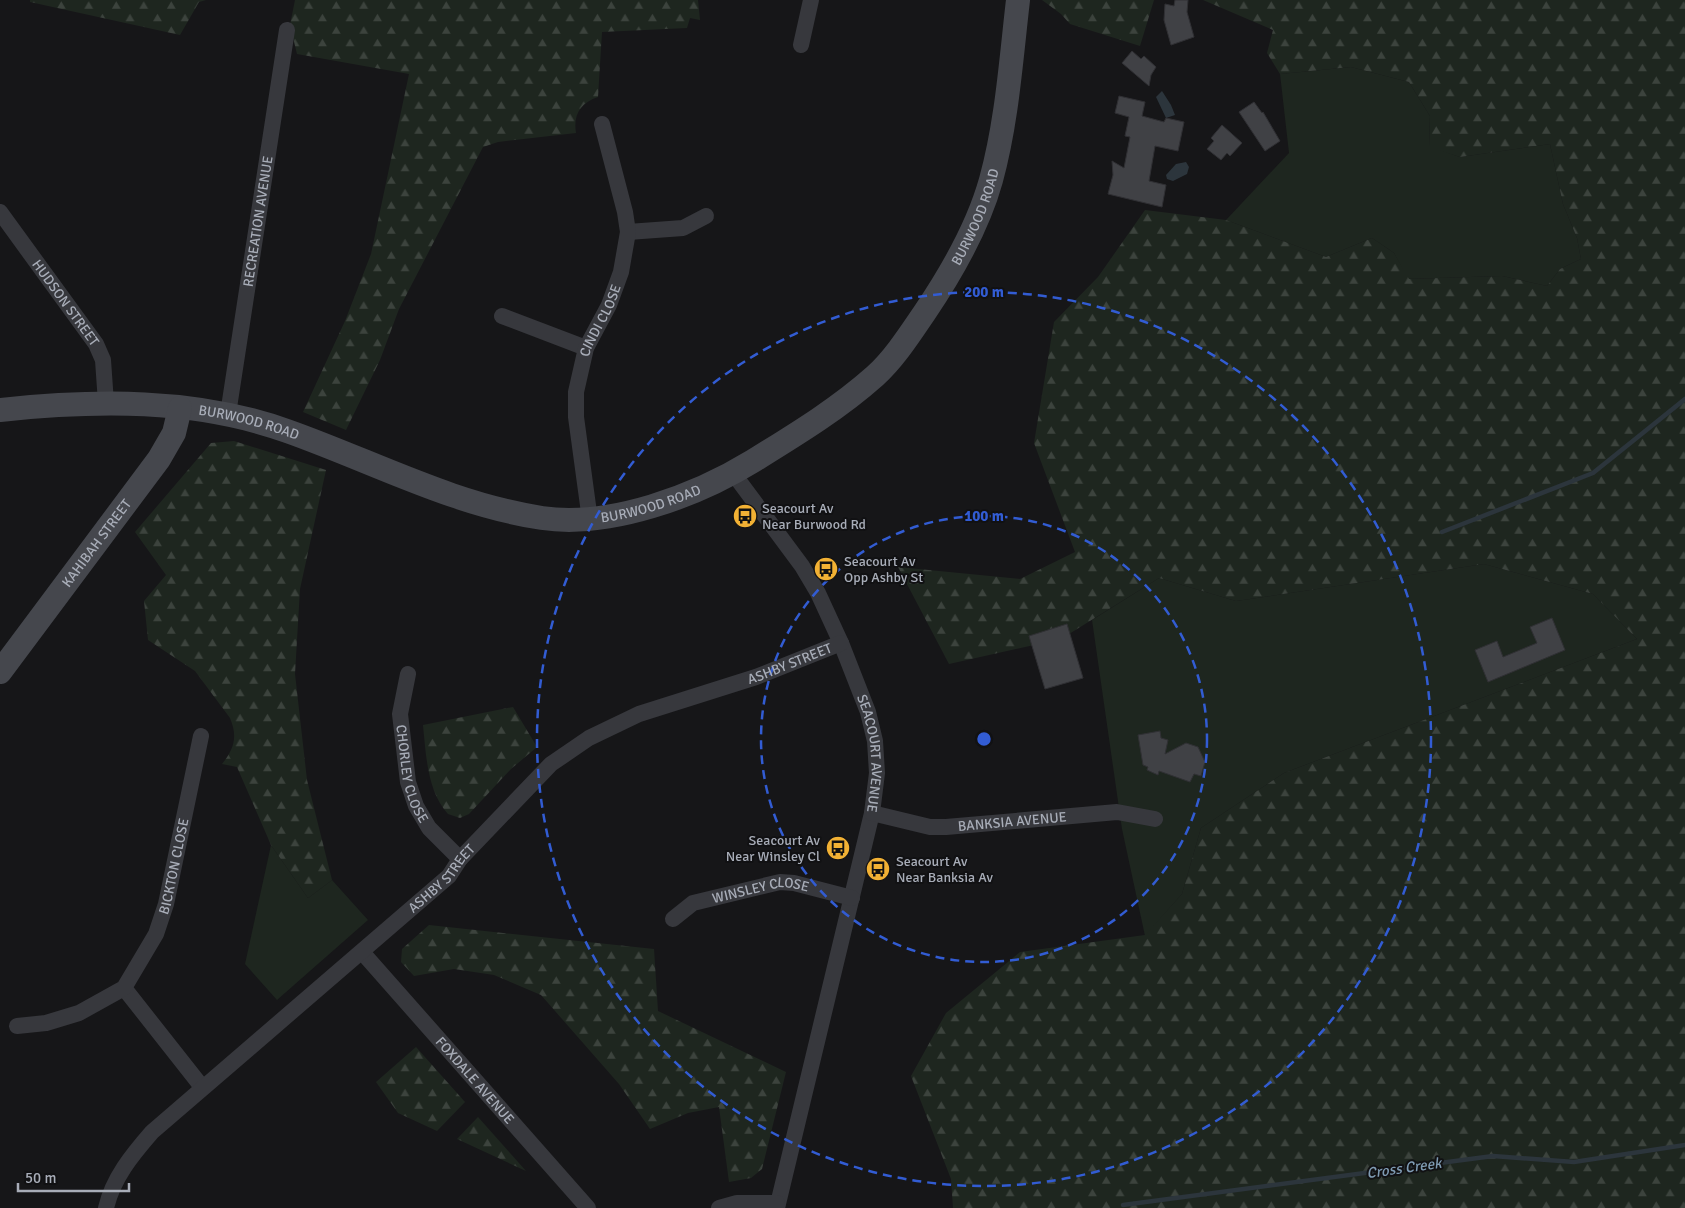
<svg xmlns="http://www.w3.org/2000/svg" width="1685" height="1208" font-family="Signika,sans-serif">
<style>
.grass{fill:#1e261f}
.forest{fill:url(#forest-firs)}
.water{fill:#2c353c}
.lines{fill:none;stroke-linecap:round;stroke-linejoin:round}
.stream{stroke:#2c353c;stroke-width:4.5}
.building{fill:#404145;stroke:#303034}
.street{stroke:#37383d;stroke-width:16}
.secondary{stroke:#45474d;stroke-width:24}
.ring{fill:none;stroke:#325cd3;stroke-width:2.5;stroke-dasharray:9 6}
.labels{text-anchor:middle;stroke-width:4;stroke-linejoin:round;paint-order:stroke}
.street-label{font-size:14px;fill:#a8adb8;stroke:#111113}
.poi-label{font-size:14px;fill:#a8adb8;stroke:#111113;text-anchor:start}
.water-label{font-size:15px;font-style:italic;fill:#7f9bb3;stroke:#111113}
.centre{fill:#325cd3;stroke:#111113;stroke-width:2.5}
.ring-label{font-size:15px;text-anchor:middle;font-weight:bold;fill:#325cd3;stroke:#111113;stroke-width:4;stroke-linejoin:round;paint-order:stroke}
</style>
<defs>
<pattern id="forest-firs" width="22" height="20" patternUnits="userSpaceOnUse" patternTransform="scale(1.25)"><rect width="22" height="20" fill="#1e261f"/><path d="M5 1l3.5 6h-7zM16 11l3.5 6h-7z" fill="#3c433d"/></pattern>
</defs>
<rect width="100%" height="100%" fill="#161618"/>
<!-- grass -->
<g class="grass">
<polygon points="1351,67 1409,82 1430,116 1429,146 1460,157 1550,144 1563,204 1577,238 1581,259 1560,269 1547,286 1502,276 1408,279 1394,253 1372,238 1326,257 1226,220 1289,153 1280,74"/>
<polygon points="1484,564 1593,594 1637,639 1284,773 1201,828 1182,894 1145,936 1122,829 1092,620 1159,578 1236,601"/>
<polygon points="271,845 308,898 332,880 368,920 277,1000 245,964"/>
</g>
<!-- forest -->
<g class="forest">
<polygon points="30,0 206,0 199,2 180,35 30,2"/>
<path d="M 295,0 L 698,0 L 700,20 L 690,18 L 687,28 L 602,32 L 598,97 C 580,103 573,115 576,133 L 498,142 L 483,147 L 399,309 L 380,360 L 346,430 L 303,412 L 345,321 L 371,254 L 409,74 L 297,54 L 290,25 Z"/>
<polygon points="1042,0 1154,0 1140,46 1070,24 1061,14"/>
<polygon points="1203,0 1685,0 1685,1208 953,1208 951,1179 911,1076 946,1013 1020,952 1145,935 1182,894 1201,828 1284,773 1637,639 1593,594 1484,564 1236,601 1159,578 1061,639 949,664 898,567 1020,579 1075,552 1034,443 1054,322 1098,277 1145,210 1226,220 1326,257 1372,238 1394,253 1409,279 1502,276 1547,286 1560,269 1581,259 1577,238 1563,204 1550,144 1460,157 1429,147 1430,116 1409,82 1351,67 1280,74 1267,53 1273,30"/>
<path d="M 234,441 L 326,470 L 300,589 L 295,674 L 307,780 L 332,880 L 308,898 L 271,845 L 237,767 L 222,764 C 234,749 238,737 230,718 L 195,671 L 148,640 L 144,601 L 166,575 L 135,532 L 211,443 Z"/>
<path d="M 513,707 L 537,747 L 511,769 L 469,814 L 460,818 L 448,814 C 427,791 426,754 423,725 Z"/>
<polygon points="429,925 654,949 658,1011 786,1072 762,1169 751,1178 729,1182 719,1107 688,1113 650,1129 619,1084 541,995 494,975 454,969 414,976 401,962 402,949"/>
<polygon points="416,1047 465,1102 437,1131 398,1113 376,1082"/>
<polygon points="478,1117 526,1171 457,1139"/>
</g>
<!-- water -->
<g class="water">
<polygon points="1162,91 1171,105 1175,115 1166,118 1156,97"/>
<polygon points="1186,162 1189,167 1187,174 1173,181 1167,179 1166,175 1176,164"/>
</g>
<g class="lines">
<!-- stream -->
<g class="stream">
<polyline points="1442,532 1593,473 1685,399"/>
<polyline points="1123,1205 1493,1156 1574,1162 1685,1145"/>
</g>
</g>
<!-- building -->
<g class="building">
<polygon points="1175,0 1188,0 1187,12 1194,37 1171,45 1164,20 1165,4 1174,6"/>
<polygon points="1132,51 1141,59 1144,56 1156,67 1151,75 1149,86 1122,63"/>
<polygon points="1119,96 1145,102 1142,116 1164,122 1166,118 1184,122 1178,151 1155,146 1149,181 1166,185 1162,207 1108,194 1113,175 1112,161 1124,168 1130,137 1125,136 1129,117 1115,113"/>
<polygon points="1254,102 1262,113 1263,112 1280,141 1265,151 1239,112"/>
<polygon points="1222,125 1242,143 1230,156 1227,153 1221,160 1207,149 1214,141 1211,138"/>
<polygon points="1552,618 1565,650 1488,682 1475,650 1497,641 1503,657 1537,643 1530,627"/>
<polygon points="1067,624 1083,678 1045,689 1029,636"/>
<polygon points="1160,731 1161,738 1168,740 1165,754 1186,743 1198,747 1205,762 1201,776 1194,774 1190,782 1159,771 1158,775 1147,770 1148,767 1143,765 1138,735"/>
</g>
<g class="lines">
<!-- street -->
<g class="street">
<polyline points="801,45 811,0"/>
<path id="s1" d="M 0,212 L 96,344 L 103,360 L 106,403"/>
<polyline points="628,232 683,228 706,216"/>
<polyline points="502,316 586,348"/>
<path id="s2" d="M 228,414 L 287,30"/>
<path id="s3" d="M 733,473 L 802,566 L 818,593 L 841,643 L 868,712 L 875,741 L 877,773 L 872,813 L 777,1208"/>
<path id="s4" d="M 590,520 L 576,417 L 576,392 L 586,348 L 609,305 L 621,272 L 628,232 L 625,212 L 602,124"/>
<path id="s5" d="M 408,674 L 400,714 L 408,782 L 416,806 L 429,828 L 460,859"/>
<path id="s6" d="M 872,813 L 930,827 L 946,827 L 1117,812 L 1155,819"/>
<path id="s7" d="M 673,919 L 693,903 L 780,882 L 794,883 L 852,898"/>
<path id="s8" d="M 362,952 L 588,1208"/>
<polyline points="124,988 202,1087"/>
<path id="s9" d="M 17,1026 L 46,1023 L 79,1013 L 124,988 L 156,934 L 166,904 L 201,736"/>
<path id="s10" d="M 106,1208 C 113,1178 132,1155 152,1132 L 449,876 L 460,859 L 551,764 L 589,738 L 639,714 L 756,677 L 841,643"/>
<polyline points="719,1208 737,1203 777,1203"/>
</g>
<!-- secondary -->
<g class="secondary">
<path id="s11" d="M 0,410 C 95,400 195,398 287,431 C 372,461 451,504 542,518 C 610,528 696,496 753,461 C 795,435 838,409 875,376 C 894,359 910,334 925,312 C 952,272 978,227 991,180 C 1007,122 1011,60 1018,0"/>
<path id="s12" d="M 0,672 L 159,459 L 174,433 L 180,408"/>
</g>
</g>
<!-- distance rings -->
<g class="ring">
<circle cx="984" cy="739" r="223"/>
<circle cx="984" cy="739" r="447"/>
</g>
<!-- icons -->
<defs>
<g id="bus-disc" transform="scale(1.25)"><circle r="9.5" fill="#f2b134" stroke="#111113"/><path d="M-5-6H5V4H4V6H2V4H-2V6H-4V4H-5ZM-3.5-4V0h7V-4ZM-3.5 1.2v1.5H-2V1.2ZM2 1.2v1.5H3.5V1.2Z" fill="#111"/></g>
</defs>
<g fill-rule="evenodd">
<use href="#bus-disc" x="745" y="516"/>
<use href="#bus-disc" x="826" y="569"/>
<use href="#bus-disc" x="838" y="848"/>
<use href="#bus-disc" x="878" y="869"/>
</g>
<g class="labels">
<!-- street labels -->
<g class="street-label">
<text dy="5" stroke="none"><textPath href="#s11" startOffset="1121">BURWOOD ROAD</textPath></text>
<text dy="5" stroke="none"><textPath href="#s2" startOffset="195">RECREATION AVENUE</textPath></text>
<text dy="5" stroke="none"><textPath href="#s1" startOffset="112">HUDSON STREET</textPath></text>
<text dy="5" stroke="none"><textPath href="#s4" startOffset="205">CINDI CLOSE</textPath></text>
<text dy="5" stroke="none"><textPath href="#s11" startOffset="251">BURWOOD ROAD</textPath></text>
<text dy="5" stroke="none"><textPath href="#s11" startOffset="671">BURWOOD ROAD</textPath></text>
<text dy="5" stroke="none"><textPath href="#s12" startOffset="161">KAHIBAH STREET</textPath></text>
<text dy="5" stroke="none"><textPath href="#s10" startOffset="894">ASHBY STREET</textPath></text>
<text dy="5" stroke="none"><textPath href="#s3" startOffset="318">SEACOURT AVENUE</textPath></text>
<text dy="5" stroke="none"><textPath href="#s5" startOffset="102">CHORLEY CLOSE</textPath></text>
<text dy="5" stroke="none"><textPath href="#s6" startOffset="142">BANKSIA AVENUE</textPath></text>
<text dy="5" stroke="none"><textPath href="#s9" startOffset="248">BICKTON CLOSE</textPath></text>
<text dy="5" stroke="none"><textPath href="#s10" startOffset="475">ASHBY STREET</textPath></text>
<text dy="5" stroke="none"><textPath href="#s7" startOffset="95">WINSLEY CLOSE</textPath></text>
<text dy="5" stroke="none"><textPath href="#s8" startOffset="171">FOXDALE AVENUE</textPath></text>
</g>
<!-- poi labels -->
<g class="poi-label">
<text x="762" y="513">Seacourt Av<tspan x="762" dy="16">Near Burwood Rd</tspan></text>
<text x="844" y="566">Seacourt Av<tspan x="844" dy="16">Opp Ashby St</tspan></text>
<text x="820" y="845" text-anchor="end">Seacourt Av<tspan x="820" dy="16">Near Winsley Cl</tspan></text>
<text x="896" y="866">Seacourt Av<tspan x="896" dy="16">Near Banksia Av</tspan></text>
</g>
<!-- water labels -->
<g class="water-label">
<text transform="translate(1404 1168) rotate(-8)" y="5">Cross Creek</text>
</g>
</g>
<circle cx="984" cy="739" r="8" class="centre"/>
<g class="ring-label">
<text x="984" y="297">200 m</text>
<text x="984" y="521">100 m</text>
</g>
<!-- scale -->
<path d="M18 1183v8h111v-8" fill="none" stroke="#a8adb8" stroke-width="2.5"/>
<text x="25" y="1183" font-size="15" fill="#a8adb8" stroke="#111113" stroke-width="4" paint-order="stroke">50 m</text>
</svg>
